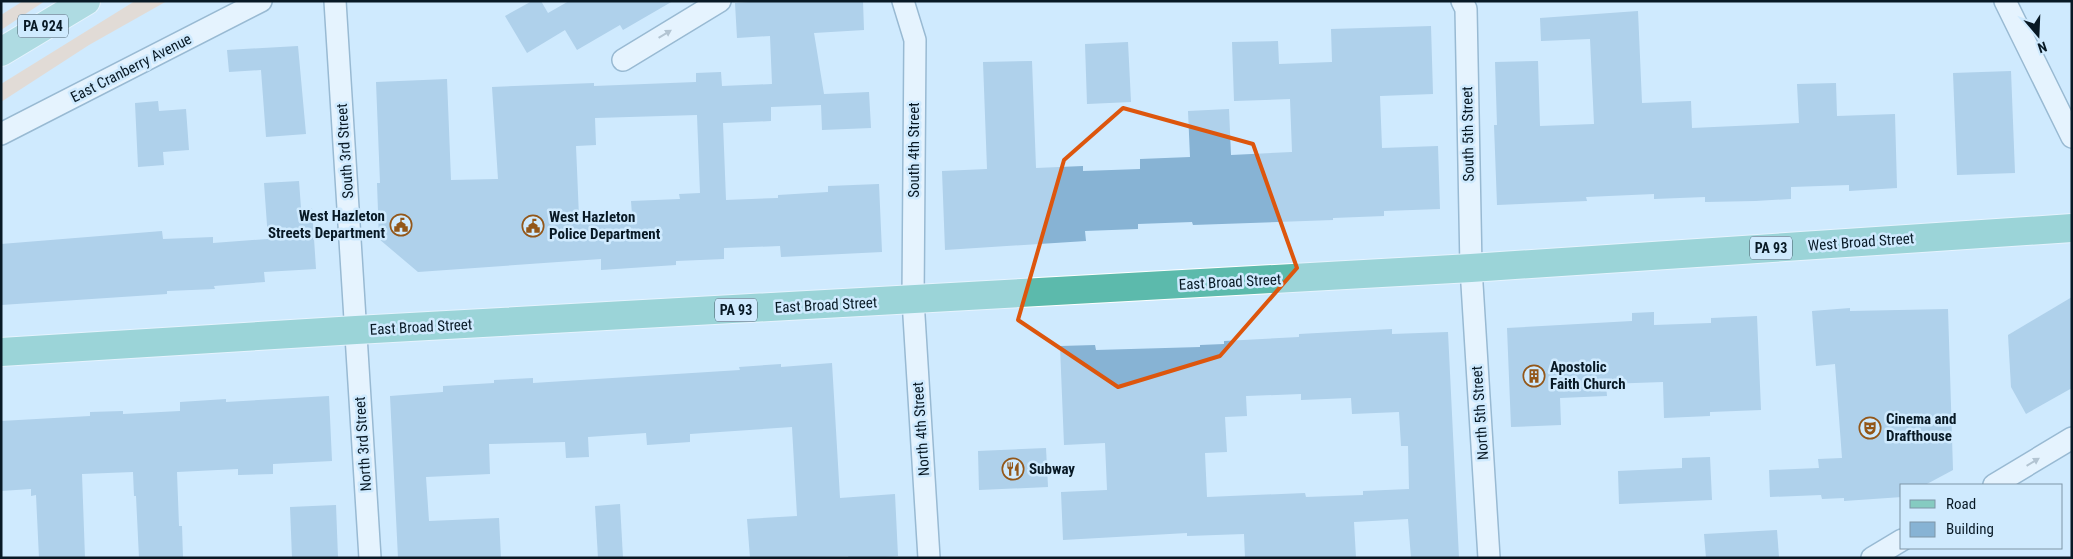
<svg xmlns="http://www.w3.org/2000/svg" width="2073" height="559" font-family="'Roboto Condensed',sans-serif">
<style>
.green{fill:#f6cba7}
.building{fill:#87b3d4;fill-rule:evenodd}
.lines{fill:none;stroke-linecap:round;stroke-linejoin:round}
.minor-casing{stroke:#56809f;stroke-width:24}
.primary-casing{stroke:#fff;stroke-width:30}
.trunk-casing{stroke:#fff;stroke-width:30}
.minor{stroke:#fff;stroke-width:21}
.primary{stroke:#85cbc1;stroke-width:28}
.trunk{stroke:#5cbaac;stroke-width:28}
.oneway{fill:#90989d}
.marked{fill:none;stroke:#dd560d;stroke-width:4;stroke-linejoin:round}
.labels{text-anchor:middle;stroke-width:5;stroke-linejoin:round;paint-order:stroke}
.shield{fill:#cfeafe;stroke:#445866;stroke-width:1}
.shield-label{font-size:14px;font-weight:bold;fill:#081925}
.street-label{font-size:15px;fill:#081925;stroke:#cfeafe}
.poi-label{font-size:15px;font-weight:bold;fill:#081925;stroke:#cfeafe;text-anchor:start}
</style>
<rect width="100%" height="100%" fill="#cfeafe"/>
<!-- green -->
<g class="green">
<polygon points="23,1 45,1 1,30 1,15"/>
<polygon points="135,1 167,1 89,45 1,102 1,84"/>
</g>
<!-- building -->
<g class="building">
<polygon points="532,1 541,1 548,13 569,1 673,1 623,30 620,25 577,50 565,30 527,53 505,16"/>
<path d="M 763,1 L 863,1 L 864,30 L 814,33 L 824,94 L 869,92 L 871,128 L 822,130 L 821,105 L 771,107 L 771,121 L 723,123 L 726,200 L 778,198 L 778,195 L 828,192 L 828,186 L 879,184 L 882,252 L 781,257 L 780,246 L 724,248 L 724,259 L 676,261 L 676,265 L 601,270 L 601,259 L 418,272 L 379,239 L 377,183 L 380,183 L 376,82 L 447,79 L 451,180 L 498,179 L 492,87 L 594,83 L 594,86 L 696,82 L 696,73 L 721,72 L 722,86 L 772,84 L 770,36 L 737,38 L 735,3 ZM 697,115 L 700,193 L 679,194 L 680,199 L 631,201 L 632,215 L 579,217 L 576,146 L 596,145 L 595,118 Z"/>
<polygon points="1638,11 1642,103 1691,101 1692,128 1799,123 1797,84 1836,83 1837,116 1895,114 1897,188 1849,191 1849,185 1791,187 1791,199 1755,201 1705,202 1705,197 1654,199 1654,194 1586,197 1587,201 1497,205 1494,125 1497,125 1495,62 1538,61 1540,126 1594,124 1590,39 1541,41 1540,18"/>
<polygon points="1431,26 1433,94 1380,96 1382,148 1438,146 1440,209 1384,211 1384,216 1333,218 1333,220 1193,225 1192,222 1138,224 1138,229 1085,231 1086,241 945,250 942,171 987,169 983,62 1032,61 1036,168 1083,166 1083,171 1140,169 1140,159 1190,157 1188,111 1229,109 1231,155 1292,152 1290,99 1234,101 1232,42 1278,41 1279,64 1332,62 1331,29"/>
<polygon points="1128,42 1131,102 1087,104 1085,44"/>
<polygon points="298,46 306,134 266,137 261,70 229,72 227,50"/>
<polygon points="2011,71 2015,173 1957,175 1953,73"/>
<polygon points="158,101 159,111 186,109 189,150 163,152 164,165 138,167 135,103"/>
<polygon points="299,181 301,208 312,208 316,269 264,272 265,282 214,286 215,289 167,291 167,294 1,305 1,244 162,231 163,239 213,237 213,243 268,239 264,183"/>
<polygon points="2072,297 2072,388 2026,414 2011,387 2008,335"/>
<polygon points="1850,308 1850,311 1948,309 1953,470 1925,485 1902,485 1902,497 1844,501 1844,498 1822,499 1821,495 1770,497 1769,470 1819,468 1818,459 1842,458 1835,364 1816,366 1812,311"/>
<polygon points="1654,312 1654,325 1711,323 1711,318 1757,316 1761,410 1710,412 1710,416 1664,418 1663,382 1606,384 1607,396 1560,398 1561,425 1511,427 1507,328 1632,321 1632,313"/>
<path d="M 1392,329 L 1392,334 L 1448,332 L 1459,558 L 1411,558 L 1408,519 L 1354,522 L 1356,558 L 1245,558 L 1244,534 L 1187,536 L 1187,533 L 1063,540 L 1061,492 L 1107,490 L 1105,443 L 1064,445 L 1060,346 L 1095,345 L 1096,350 L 1200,347 L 1200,345 L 1224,344 L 1224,341 L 1299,337 L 1299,334 ZM 1301,394 L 1301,400 L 1351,398 L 1352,414 L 1399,412 L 1401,446 L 1408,446 L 1409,489 L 1363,491 L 1363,495 L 1306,497 L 1305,493 L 1207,497 L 1205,453 L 1227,452 L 1225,417 L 1247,416 L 1246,396 Z"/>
<polygon points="832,363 840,498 895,494 898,556 871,558 849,558 848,556 750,558 747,519 797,516 792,427 690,434 690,442 647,445 646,433 588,437 589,457 566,458 565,442 489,444 490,474 426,477 429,521 499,518 501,558 398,558 390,396 443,392 443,386 494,383 494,380 533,378 533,383 740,370 739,367 781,364 781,367"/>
<polygon points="329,396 332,461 273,464 273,474 238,475 238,469 177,472 179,526 182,526 183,558 139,558 136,496 134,496 133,472 82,474 85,558 39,558 36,495 31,496 31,489 1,491 1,421 90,416 90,412 123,411 123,414 180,411 180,402 226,399 226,402"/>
<polygon points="1046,448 1048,487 979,490 978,451"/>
<polygon points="1710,457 1712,500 1619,504 1618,471 1682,468 1682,458"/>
<polygon points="620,504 623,558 598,558 595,506"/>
<polygon points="336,505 338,558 292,558 290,507"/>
<polygon points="1777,530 1779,557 1706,558 1704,534"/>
</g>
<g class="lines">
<!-- minor casing -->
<g class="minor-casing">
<g id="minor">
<polyline points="335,1 370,558"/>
<polyline points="903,1 915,40 913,300 929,558"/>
<polyline points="1462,1 1466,9 1471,268 1489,558"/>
<polyline points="2005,1 2072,137"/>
<polyline points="623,60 720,1"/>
<polyline points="1,134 261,1"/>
<polyline points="1994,485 2072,438"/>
<polyline points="1872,558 1902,540"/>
</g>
</g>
<!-- primary casing -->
<g class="primary-casing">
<polyline id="primary" points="1,52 86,1"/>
</g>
<!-- trunk casing -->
<g class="trunk-casing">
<polyline id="trunk" points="1,352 356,330 1471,268 2072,228"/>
</g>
<!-- minor -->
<use href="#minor" class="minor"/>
<!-- primary -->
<use href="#primary" class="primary"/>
<!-- trunk -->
<use href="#trunk" class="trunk"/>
</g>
<!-- one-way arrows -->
<defs><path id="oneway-solid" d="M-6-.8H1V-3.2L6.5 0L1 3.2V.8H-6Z" transform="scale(1.25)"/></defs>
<g class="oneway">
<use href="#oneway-solid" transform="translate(665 34) rotate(-31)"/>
<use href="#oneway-solid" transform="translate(2033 462) rotate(-31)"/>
</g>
<!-- marked area -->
<path d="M0 0H2073V559H0ZM 1123,108 L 1253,144 L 1297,268 L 1220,356 L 1118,387 L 1018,320 L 1064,160 Z" fill="#cfeafe" fill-opacity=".55" fill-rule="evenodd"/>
<path class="marked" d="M 1123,108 L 1253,144 L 1297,268 L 1220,356 L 1118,387 L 1018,320 L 1064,160 Z"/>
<!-- icons -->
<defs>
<g id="civic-ring" transform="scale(1.125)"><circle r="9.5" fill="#cfeafe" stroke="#935719" stroke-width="1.5"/><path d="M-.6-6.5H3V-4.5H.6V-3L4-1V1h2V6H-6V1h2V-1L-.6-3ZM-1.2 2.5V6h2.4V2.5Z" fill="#935719"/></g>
<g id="building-ring" transform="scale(1.125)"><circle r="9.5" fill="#cfeafe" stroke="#935719" stroke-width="1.5"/><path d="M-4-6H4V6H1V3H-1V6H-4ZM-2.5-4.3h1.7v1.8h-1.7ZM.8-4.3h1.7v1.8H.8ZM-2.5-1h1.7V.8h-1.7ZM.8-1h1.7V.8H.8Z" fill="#935719"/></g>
<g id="theatre-ring" transform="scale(1.125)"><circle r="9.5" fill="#cfeafe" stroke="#935719" stroke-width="1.5"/><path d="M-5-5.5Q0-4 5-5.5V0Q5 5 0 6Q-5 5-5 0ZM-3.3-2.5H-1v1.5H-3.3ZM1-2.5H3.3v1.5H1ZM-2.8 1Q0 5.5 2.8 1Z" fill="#935719"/></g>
<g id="restaurant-ring" transform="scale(1.125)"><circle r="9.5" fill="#cfeafe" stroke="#935719" stroke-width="1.5"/><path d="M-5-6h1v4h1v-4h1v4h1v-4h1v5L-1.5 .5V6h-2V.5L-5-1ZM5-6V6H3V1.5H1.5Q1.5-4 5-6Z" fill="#935719"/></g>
</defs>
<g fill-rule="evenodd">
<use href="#civic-ring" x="401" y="225"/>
<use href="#civic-ring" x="533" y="226"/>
<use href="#building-ring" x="1534" y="376"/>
<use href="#theatre-ring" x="1870" y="428"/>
<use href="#restaurant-ring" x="1013" y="469"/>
</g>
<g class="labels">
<!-- shield labels -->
<g class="shield">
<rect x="18" y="14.5" width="50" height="23" rx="4"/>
<rect x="1750" y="236.5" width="42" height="23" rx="4"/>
<rect x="715" y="298.5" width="42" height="23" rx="4"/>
</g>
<g class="shield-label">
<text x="43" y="31">PA 924</text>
<text x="1771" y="253">PA 93</text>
<text x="736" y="315">PA 93</text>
</g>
<!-- street labels -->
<g class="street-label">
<text transform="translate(131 68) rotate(-27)" y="5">East Cranberry Avenue</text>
<text transform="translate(1468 134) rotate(-91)" y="5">South 5th Street</text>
<text transform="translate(914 150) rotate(-90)" y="5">South 4th Street</text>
<text transform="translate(345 151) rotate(-94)" y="5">South 3rd Street</text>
<text transform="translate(1861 242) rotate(-4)" y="5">West Broad Street</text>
<text transform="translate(1230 282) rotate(-3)" y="5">East Broad Street</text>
<text transform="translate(826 305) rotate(-3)" y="5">East Broad Street</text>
<text transform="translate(421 327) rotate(-3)" y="5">East Broad Street</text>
<text transform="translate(1480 413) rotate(-94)" y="5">North 5th Street</text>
<text transform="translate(921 429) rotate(-94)" y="5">North 4th Street</text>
<text transform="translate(363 444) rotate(-94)" y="5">North 3rd Street</text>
</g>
<!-- poi labels -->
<g class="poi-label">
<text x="385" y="221" text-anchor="end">West Hazleton<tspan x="385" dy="17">Streets Department</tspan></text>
<text x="549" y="222">West Hazleton<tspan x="549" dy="17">Police Department</tspan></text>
<text x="1550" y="372">Apostolic<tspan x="1550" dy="17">Faith Church</tspan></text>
<text x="1886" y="424">Cinema and<tspan x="1886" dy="17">Drafthouse</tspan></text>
<text x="1029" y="474">Subway</text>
</g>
</g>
<!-- border -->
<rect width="2073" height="559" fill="none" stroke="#081925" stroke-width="5"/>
<!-- legend -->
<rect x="1900" y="484" width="162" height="65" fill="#cfeafe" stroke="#7f96a7"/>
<rect x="1910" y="500" width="25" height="8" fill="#85cbc1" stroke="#7f96a7"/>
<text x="1946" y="509" font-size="15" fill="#081925">Road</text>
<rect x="1910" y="522" width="25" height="15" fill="#87b3d4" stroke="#7f96a7"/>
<text x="1946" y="534" font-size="15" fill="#081925">Building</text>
<!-- north arrow -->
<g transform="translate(2038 35) rotate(161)" stroke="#cfeafe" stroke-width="4" paint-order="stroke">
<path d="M0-4L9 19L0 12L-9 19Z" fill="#081925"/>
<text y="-8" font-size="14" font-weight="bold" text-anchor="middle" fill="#081925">N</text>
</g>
</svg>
